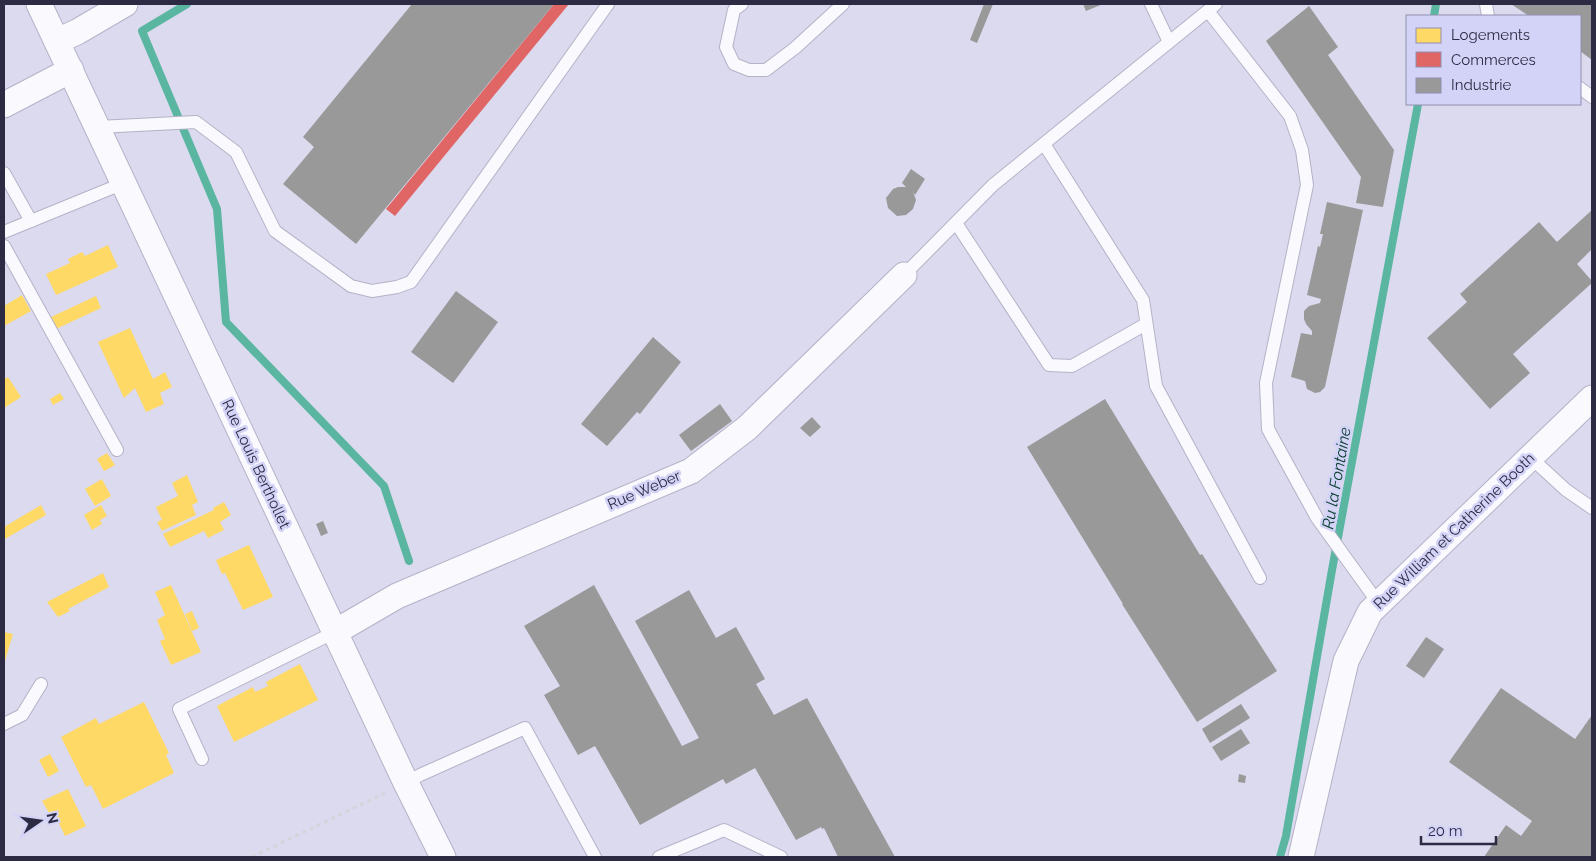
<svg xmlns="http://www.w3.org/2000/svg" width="1596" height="861" font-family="Raleway,sans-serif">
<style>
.homes{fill:#ffd966}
.shops{fill:#e06666}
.industry{fill:#999}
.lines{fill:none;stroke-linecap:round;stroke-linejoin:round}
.stream{stroke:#5ab6a1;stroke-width:8}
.service-casing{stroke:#b4b2c7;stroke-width:14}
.minor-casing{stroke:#b4b2c7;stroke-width:27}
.path{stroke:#d4d4db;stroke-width:3;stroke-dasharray:4 4;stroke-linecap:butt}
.service{stroke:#faf9fd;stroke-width:12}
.minor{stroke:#faf9fd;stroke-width:25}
.labels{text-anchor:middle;stroke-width:5;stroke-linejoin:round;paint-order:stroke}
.street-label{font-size:15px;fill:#2d2b43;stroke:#d3d2f7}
.water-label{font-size:16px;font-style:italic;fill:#0c4130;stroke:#d3d2f7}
</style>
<rect width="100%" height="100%" fill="#dbdaef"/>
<!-- homes -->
<g class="homes">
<polygon points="108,245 118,267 56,295 46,274 70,263 68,259 82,252 85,256"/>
<polygon points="22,295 31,311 4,326 4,306"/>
<polygon points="96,296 101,308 56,329 49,318"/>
<polygon points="130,328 153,379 165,372 172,387 160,393 164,404 146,412 135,388 124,398 98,342"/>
<polygon points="8,377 21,397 4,408 4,379"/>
<polygon points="60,393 64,399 53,405 50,399"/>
<polygon points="107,453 115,465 104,471 97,459"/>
<polygon points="187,475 198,502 192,505 196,515 162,531 157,522 162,520 156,507 178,496 172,483"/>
<polygon points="102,479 111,496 95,506 85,489"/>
<polygon points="224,502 231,515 220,522 224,530 208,538 204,531 170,547 163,534 214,510 213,508"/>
<polygon points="41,505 46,515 5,539 4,527"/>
<polygon points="101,505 107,516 100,520 102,524 92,530 84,515"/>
<polygon points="249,545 273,597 243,610 225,573 222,574 216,560"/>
<polygon points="103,573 109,587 68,609 70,611 58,617 47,602"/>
<polygon points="171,585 201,652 171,665 160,641 165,639 157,620 165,615 155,592"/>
<polygon points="192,611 199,628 192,631 185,614"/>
<polygon points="4,632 13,634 4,664"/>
<polygon points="300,664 318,700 234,742 217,706 253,687 255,692 268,686 266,682"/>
<polygon points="144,702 169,753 166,755 174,773 103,809 91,785 86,787 61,737 96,718 99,724"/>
<polygon points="50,754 59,771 48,777 39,760"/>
<polygon points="68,789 86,826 65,836 55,815 51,816 42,801"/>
</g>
<!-- shops -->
<polygon class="shops" points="554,4 569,4 395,216 386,209"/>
<!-- industry -->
<g class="industry">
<polygon points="412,4 554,4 356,244 283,184 314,147 303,137"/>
<polygon points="984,4 993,4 977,43 970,40"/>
<polygon points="1083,4 1103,4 1086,11"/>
<polygon points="1511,4 1592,4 1592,60 1580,51 1580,16 1529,16"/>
<polygon points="1309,6 1338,47 1328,55 1394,150 1383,207 1356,203 1361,177 1266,41"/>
<polygon points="911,169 925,179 915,195 913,192 916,200 913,209 906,215 897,216 888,208 886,198 893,189 898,187 906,187 902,183"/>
<polygon points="1327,202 1363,210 1325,387 1320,392 1315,393 1307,389 1305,381 1291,377 1301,333 1312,335 1312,331 1306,324 1304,319 1304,311 1309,306 1320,303 1321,299 1307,295 1318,246 1320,247 1323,234 1320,234"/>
<polygon points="1592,210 1592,249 1577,264 1592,281 1592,283 1513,354 1530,373 1490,409 1427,338 1467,302 1460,294 1539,222 1557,242"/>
<polygon points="456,291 498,322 453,383 411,352"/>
<polygon points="653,337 681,362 640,414 637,412 607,446 581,424"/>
<polygon points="1105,399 1200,555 1202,554 1277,671 1197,722 1122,604 1123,604 1027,447"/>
<polygon points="720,404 732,421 691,451 679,435"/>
<polygon points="812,417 821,427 810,437 800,428"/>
<polygon points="323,521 328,533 321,536 316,524"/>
<polygon points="594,585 682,746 699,738 635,621 689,590 716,638 736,627 765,679 756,684 774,715 807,698 895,857 838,857 824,828 822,829 821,827 796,840 755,768 726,784 723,779 640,825 595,746 578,755 544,695 560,686 524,626"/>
<polygon points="1426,637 1444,649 1424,678 1406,666"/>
<polygon points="1501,688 1575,739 1592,715 1592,857 1484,857 1506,825 1521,836 1532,821 1449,762"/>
<polygon points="1241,704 1250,718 1210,743 1202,729"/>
<polygon points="1241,729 1250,743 1221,761 1212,747"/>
<polygon points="1239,774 1246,776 1245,783 1238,782"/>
</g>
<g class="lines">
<!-- stream -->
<g class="stream">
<polyline points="187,4 142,31 217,209 226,322 384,486 409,561"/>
<polyline points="1434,16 1436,4"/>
<polyline points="1280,857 1286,836 1332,570 1418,104"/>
</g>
<!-- service casing -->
<g class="service-casing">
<g id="service">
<polyline points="742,4 734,10 726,47 734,64 749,70 766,70 795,48 843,4"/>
<polyline points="1151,4 1169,42"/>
<polyline points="1486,4 1488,16"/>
<polyline points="1208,11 1290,116 1302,150 1307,185 1266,383 1268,429 1317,518 1379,604"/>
<polyline points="1580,88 1592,97"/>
<polyline points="98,127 196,122 236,152 275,231 351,286 372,291 397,287 411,282 608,4"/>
<polyline points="1044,144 1143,300 1156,386 1260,578"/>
<polyline points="4,173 31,221"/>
<polyline points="956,223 1049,365 1072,366 1146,324"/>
<polyline points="4,232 124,183"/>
<polyline points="4,246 117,450"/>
<polyline points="904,275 993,185 1216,4"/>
<polyline points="1530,457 1566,490 1592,508"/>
<polyline points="4,724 22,715 41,684"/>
<polyline points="202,759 179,709 335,632"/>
<polyline points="406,783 420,775 525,728 595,857"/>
<polyline points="659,857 724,830 781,857"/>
</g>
</g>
<!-- minor casing -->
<g class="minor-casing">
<g id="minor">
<polyline points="39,4 406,783 443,857"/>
<polyline points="57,41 77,32 125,4"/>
<polyline points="4,105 71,70"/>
<polyline points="335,632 397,596 691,471 747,428 904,275"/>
<polyline points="1301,857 1346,661 1370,612 1592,398"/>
</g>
</g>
<!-- path -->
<polyline class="path" points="252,857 385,793"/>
<!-- service -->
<use href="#service" class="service"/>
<!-- minor -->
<use href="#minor" class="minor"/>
</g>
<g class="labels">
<!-- street labels -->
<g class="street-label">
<text transform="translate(256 464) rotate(65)" y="5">Rue Louis Berthollet</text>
<text transform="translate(644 490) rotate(-23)" y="5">Rue Weber</text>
<text transform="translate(1454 531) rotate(-44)" y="5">Rue William et Catherine Booth</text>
</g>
<!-- water labels -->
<g class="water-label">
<text transform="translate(1336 478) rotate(-80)" y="6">Ru la Fontaine</text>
</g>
</g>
<!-- border -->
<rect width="1596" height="861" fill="none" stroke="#2d2b43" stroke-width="10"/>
<!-- legend -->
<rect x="1406" y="15" width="175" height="90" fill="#d3d2f7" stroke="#918faf"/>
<rect x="1416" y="28" width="25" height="15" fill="#ffd966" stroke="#918faf"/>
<text x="1451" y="40" font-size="15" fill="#2d2b43">Logements</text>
<rect x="1416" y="52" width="25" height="15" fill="#e06666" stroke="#918faf"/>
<text x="1451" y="65" font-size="15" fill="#2d2b43">Commerces</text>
<rect x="1416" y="78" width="25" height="15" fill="#999999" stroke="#918faf"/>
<text x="1451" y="90" font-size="15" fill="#2d2b43">Industrie</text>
<!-- north arrow -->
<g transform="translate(40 821) rotate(77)" stroke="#d3d2f7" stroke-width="4" paint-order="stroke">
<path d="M0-4L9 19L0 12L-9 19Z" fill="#2d2b43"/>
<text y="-8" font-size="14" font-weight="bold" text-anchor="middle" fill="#2d2b43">N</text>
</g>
<!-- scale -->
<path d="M1421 836v8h75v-8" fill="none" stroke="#2d2b43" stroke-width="2.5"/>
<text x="1428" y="836" font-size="15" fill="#2d2b43" stroke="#d3d2f7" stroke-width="4" paint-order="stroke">20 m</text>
</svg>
